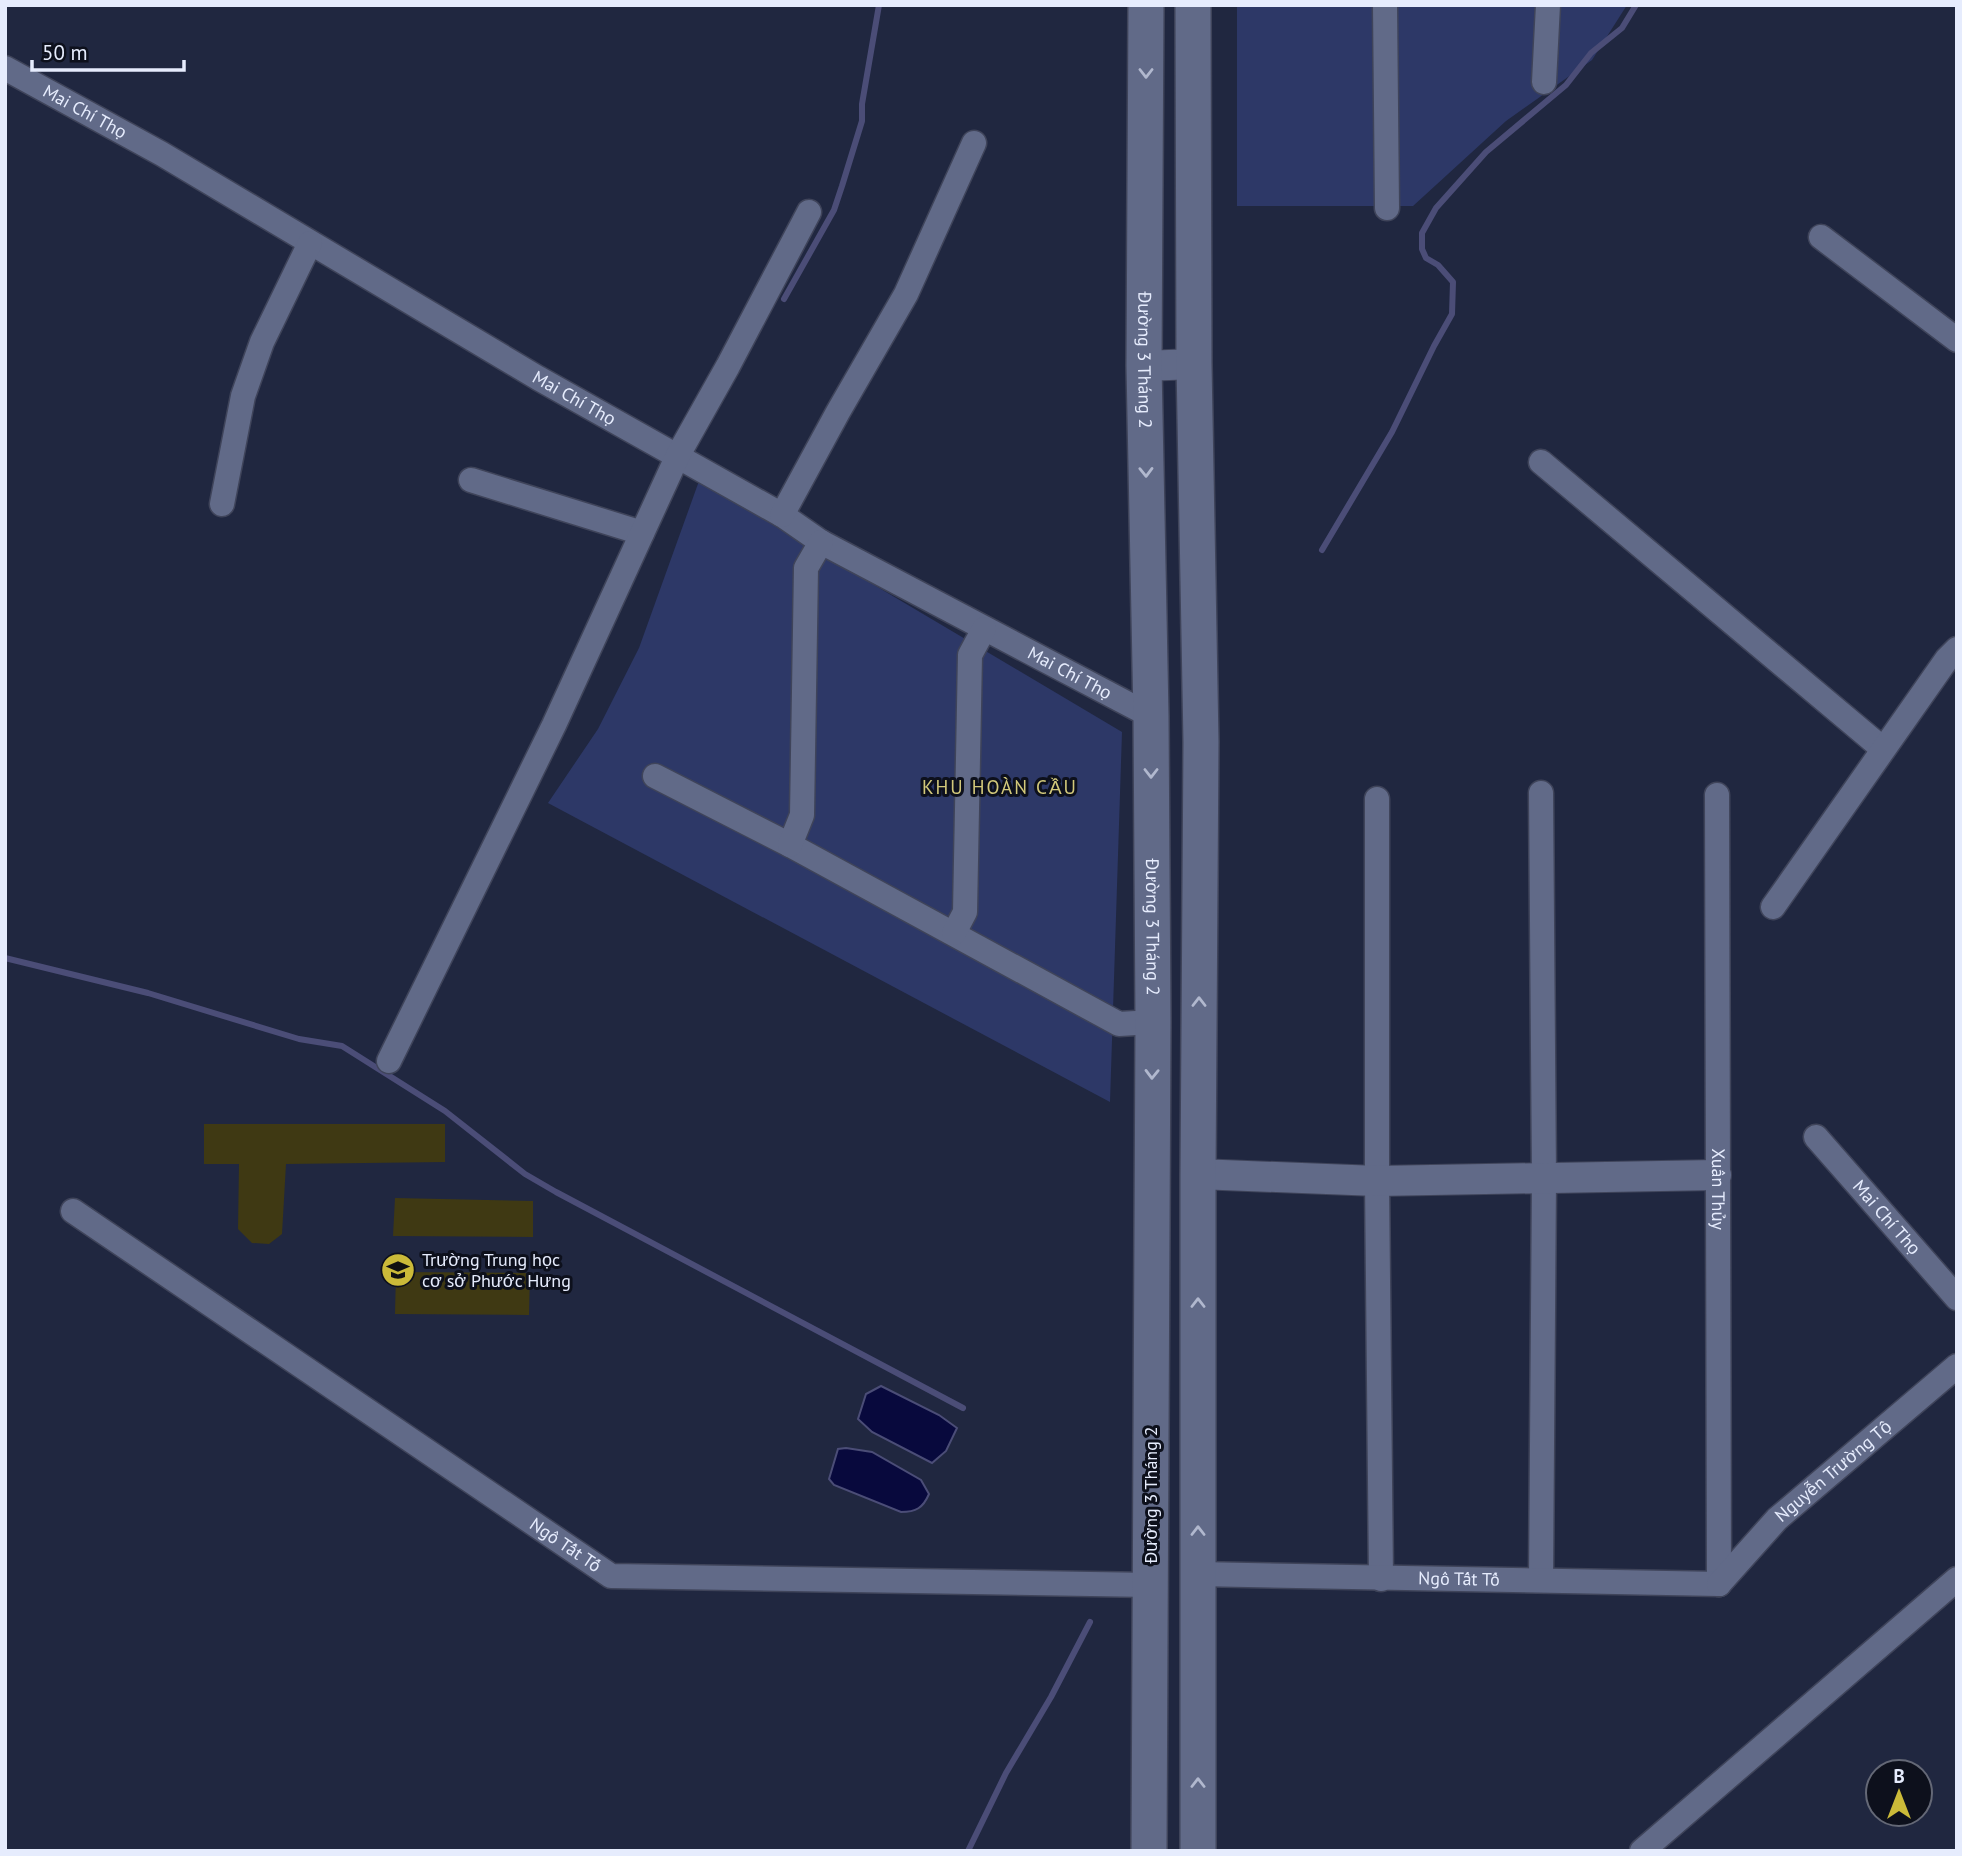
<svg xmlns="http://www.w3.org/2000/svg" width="1962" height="1856" font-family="'PT Sans',sans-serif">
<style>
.green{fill:#2d3867}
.water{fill:#08093d;stroke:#4b4d77;stroke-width:2}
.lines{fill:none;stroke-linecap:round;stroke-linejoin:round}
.stream{stroke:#4b4d77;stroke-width:6}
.building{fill:#3f3913}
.minor-casing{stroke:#3f445a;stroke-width:27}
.tertiary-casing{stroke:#3f445a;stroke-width:32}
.secondary-casing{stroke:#3f445a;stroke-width:38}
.minor{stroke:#616a88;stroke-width:24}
.tertiary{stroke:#616a88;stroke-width:30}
.secondary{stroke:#616a88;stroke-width:35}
.oneway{stroke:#b1b8ce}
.labels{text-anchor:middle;stroke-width:6;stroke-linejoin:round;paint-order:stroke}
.street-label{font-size:18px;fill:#e6ecfd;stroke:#0d101c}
.poi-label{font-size:18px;fill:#e6ecfd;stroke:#0d101c;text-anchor:start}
.neighbourhood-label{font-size:19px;letter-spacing:2px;fill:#d3c97b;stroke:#0d101c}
</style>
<rect width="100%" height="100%" fill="#202740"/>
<!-- green -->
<g class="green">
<polygon points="1237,5 1627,5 1592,60 1506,121 1413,206 1237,206"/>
<polygon points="699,481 1122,732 1110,1102 548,803 598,729 639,648"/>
</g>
<!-- water -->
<g class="water">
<polygon points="881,1386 939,1415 957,1428 946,1451 932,1463 872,1432 858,1419 866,1394"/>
<path d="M 846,1448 L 872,1452 L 921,1480 L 929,1494 C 923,1508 916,1512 901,1512 L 834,1485 L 829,1479 L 838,1449 Z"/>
</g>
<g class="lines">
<!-- stream -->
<g class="stream">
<polyline points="784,299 834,210 842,186 862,121 862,104 879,5"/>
<polyline points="1322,550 1392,432 1434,346 1452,314 1453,282 1438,265 1426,258 1422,249 1422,233 1436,208 1486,152 1566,85 1591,53 1622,28 1636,5"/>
<polyline points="5,958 148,993 299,1039 342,1046 445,1111 525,1174 556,1192 963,1408"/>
<polyline points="968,1851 1006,1773 1051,1697 1090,1622"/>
</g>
</g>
<!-- building -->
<g class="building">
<polygon points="204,1124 445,1124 445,1162 286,1164 282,1234 269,1244 252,1243 238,1229 239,1164 204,1164"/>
<polygon points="395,1198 533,1201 533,1237 393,1236"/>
<polygon points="396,1272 530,1273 529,1315 395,1314"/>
</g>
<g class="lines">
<!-- minor casing -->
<g class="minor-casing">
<g id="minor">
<polyline points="1385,5 1387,208"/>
<path id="s1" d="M 5,68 L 162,154 L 538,378 L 782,515 L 821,542 L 1151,716"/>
<polyline points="1544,82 1548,5"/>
<polyline points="1821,237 1957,340"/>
<polyline points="1541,462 1883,749"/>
<polyline points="471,480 642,533"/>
<polyline points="222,504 243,396 262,342 310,243"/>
<polyline points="782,515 838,412 906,294 974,143"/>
<polyline points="655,776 790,845 1119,1024 1153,1022"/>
<polyline points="1541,793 1544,1178 1541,1580"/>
<path id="s2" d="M 1717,795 L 1719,1584"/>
<polyline points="1377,799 1377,1181 1381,1579"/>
<polyline points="790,845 802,815 806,568 821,542"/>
<polyline points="1773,907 1947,659 1957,649"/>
<polyline points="954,933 965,912 970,655 984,629"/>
<polyline points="389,1061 554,725 678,455 728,366 809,212"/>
<path id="s3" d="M 1816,1137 L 1957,1298"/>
<path id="s4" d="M 73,1211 L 611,1576 L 1151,1585"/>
<path id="s5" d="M 1198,1574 L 1719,1584"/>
<path id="s6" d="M 1719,1584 L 1777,1519 L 1957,1366"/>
<polyline points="1642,1851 1957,1579"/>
</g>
</g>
<!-- tertiary casing -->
<g class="tertiary-casing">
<g id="tertiary">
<polyline points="1144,366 1194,364"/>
<polyline points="1198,1174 1377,1181 1716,1175"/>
</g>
</g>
<!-- secondary casing -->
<g class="secondary-casing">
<g id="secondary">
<path id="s7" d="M 1146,5 L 1144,366 L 1151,716 L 1153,1022 L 1149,1851"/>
<polyline points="1193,5 1194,364 1201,742 1198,1174 1198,1851"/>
</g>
</g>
<!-- minor -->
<use href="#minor" class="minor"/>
<!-- tertiary -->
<use href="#tertiary" class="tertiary"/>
<!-- secondary -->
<use href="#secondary" class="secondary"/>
</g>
<!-- one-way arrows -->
<defs><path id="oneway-chevron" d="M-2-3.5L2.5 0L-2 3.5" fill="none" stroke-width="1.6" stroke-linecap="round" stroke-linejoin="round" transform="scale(1.75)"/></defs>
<g class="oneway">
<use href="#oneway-chevron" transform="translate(1146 73) rotate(90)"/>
<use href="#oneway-chevron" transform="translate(1146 472) rotate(89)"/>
<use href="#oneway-chevron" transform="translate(1151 773) rotate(90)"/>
<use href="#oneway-chevron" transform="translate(1199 1002) rotate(-90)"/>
<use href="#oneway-chevron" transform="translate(1152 1074) rotate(91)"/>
<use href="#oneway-chevron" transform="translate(1198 1303) rotate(-90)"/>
<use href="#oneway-chevron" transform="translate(1198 1531) rotate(-90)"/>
<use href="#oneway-chevron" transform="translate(1198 1783) rotate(-90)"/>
</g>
<!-- icons -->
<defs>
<g id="school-disc" transform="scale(1.75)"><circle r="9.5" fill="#cbba39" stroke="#0d101c"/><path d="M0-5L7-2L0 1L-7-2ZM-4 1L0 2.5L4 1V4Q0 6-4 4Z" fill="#111"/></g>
</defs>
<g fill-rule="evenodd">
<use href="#school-disc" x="398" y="1270"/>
</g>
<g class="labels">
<!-- street labels -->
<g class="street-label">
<text dy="6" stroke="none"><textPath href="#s1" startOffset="91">Mai Chí Thọ</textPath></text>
<text dy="6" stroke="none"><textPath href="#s7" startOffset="355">Đường 3 Tháng 2</textPath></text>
<text dy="6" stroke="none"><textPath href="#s1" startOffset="658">Mai Chí Thọ</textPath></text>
<text dy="6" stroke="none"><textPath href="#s1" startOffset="1225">Mai Chí Thọ</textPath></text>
<text dy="6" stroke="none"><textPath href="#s7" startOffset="922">Đường 3 Tháng 2</textPath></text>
<text dy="6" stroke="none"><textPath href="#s2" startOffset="394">Xuân Thủy</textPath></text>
<text dy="6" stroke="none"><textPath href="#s3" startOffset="107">Mai Chí Thọ</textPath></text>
<text dy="6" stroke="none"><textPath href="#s6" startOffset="161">Nguyễn Trường Tộ</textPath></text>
<text transform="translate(1151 1495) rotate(-90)" y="6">Đường 3 Tháng 2</text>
<text dy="6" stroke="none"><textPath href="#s4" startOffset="595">Ngô Tất Tố</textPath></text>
<text dy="6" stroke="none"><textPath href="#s5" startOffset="261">Ngô Tất Tố</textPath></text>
</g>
<!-- poi labels -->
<g class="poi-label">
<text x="422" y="1266">Trường Trung học<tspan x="422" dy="21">cơ sở Phước Hưng</tspan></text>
</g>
<!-- neighbourhood labels -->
<g class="neighbourhood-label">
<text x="1000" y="794">KHU HOÀN CẦU</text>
</g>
</g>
<!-- border -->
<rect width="1962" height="1856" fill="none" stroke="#e6ecfd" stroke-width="14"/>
<!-- north arrow -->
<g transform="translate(1899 1793)"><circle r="33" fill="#0d101c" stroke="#646876" stroke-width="2"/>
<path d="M0-5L12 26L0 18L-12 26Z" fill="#cbba39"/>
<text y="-10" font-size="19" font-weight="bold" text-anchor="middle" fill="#e6ecfd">B</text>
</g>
<!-- scale -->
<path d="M32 60v10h152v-10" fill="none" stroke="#e6ecfd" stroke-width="3.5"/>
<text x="42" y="60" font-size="21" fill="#e6ecfd" stroke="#0d101c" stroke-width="5" paint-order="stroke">50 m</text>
</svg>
